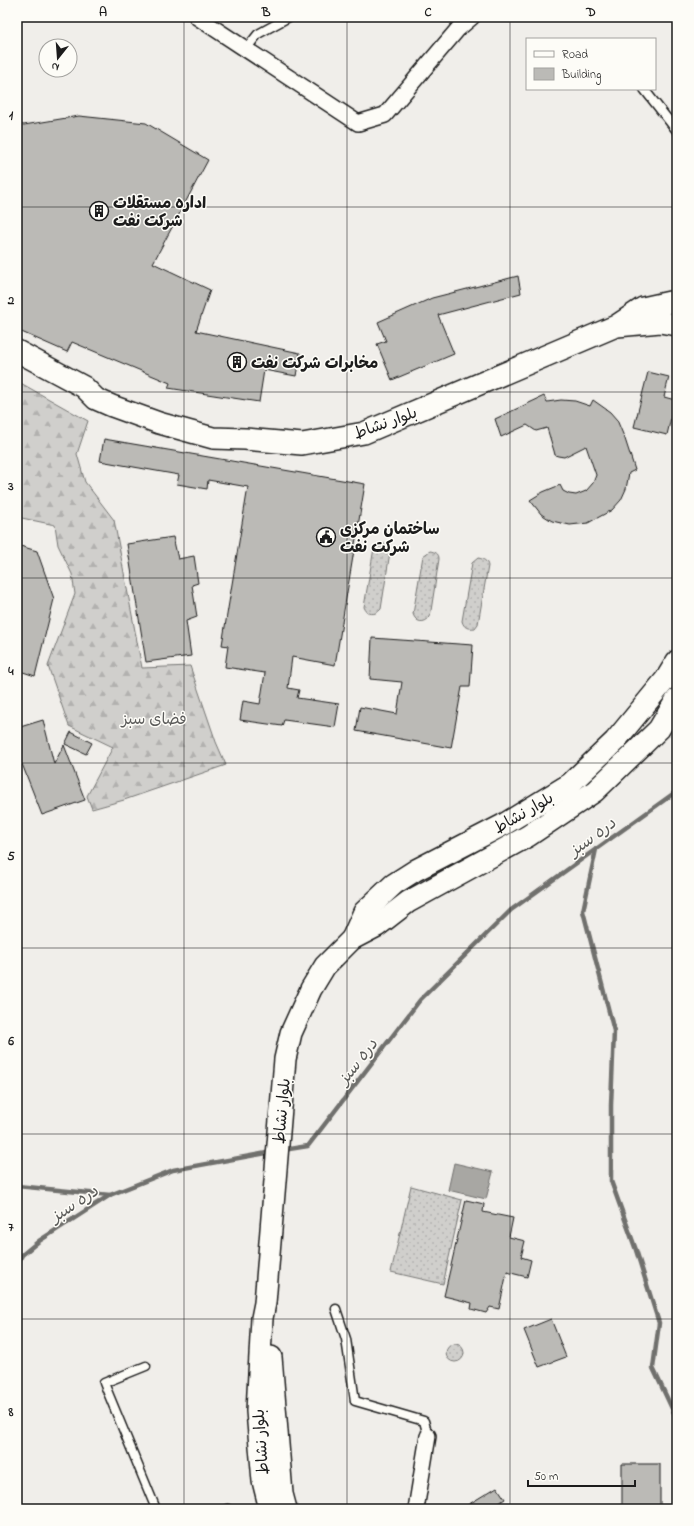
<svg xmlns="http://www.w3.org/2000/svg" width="694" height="1526" font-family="'Indie Flower','Playpen Sans Arabic',sans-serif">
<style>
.grass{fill:url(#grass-dots);stroke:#767674}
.forest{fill:url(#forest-firs);stroke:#767674}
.water{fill:#a8a7a3;stroke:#706f6d}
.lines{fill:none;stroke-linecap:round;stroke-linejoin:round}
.stream{stroke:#706f6d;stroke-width:4.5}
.building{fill:#bbbab6;stroke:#1c1c1c}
.service-casing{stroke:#1c1c1c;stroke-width:11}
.minor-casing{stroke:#1c1c1c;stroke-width:18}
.secondary-casing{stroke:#1c1c1c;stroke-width:24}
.service{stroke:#fdfcf7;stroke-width:8}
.minor{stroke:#fdfcf7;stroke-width:15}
.secondary{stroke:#fdfcf7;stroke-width:21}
.grid{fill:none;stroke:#1c1c1c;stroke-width:1;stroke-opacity:0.55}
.labels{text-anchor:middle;stroke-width:3;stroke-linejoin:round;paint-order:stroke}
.poi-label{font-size:16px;font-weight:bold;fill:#1c1c1c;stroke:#fdfcf7;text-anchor:start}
.street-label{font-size:16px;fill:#1c1c1c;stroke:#fdfcf7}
.park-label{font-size:16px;fill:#5b5b5a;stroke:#fdfcf7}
.water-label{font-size:17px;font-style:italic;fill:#5b5b59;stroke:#fdfcf7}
.neatline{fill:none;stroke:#1c1c1c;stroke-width:1.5}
.grid-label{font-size:13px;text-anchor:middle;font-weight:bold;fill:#1c1c1c}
</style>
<defs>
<pattern id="grass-dots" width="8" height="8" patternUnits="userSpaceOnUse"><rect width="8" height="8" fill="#d0cfcc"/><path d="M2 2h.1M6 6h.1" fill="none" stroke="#b2b1af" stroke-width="1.8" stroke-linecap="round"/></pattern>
<pattern id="forest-firs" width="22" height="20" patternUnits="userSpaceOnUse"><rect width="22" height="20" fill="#d0cfcc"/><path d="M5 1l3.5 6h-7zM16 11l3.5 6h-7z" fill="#b2b1af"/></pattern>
</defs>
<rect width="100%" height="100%" fill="#f0eeea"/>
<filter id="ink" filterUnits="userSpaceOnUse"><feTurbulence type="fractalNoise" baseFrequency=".025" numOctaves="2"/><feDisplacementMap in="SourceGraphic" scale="8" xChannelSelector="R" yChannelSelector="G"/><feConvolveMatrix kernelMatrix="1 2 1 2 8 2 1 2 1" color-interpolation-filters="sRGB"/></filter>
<g filter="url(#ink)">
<!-- grass -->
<g class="grass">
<path d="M 381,543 C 386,544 390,546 390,552 L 381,609 C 375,616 367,615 364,607 L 374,548 Z"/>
<path d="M 430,551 C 435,552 439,553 439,559 L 430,617 C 424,624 416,623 413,614 L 423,556 Z"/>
<path d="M 478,558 C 484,559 487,561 488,566 L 478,624 L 475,628 C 468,629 464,628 462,621 L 472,563 Z"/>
<polygon points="411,1186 462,1200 443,1284 391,1272"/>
<circle cx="455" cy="1353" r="9"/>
</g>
<!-- forest -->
<polygon class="forest" points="17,381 88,421 77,454 85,482 114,520 142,668 190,666 216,742 226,765 124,800 92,809 87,796 113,747 69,726 48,666 75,594 72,574 58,545 55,525 17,517"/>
<!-- water -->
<polygon class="water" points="454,1163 493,1172 486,1199 448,1190"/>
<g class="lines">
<!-- stream -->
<g class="stream">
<polyline points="596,849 583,911 614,1031 611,1105 611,1181 636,1250 659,1323 653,1368 677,1419"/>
<polyline points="283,1150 308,1146 420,1000 511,910 677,791"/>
<polyline points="17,1186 110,1195"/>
<polyline points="17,1265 22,1255 39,1241 110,1195 173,1170 272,1152"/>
</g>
</g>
<!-- building -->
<g class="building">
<polygon points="79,116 146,123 208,160 153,263 210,290 196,331 300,353 296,376 264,370 259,402 168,388 170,383 72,342 67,352 17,330 17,124 24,125"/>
<polygon points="518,276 521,293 438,315 454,354 392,380 377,344 386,341 378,322 432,298"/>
<polygon points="648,372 669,377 664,397 675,400 667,435 634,427"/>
<polygon points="544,396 547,402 561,400 575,401 590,406 593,400 610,412 617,420 625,439 635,470 629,473 626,489 621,500 612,510 588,523 570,525 552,521 541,514 530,500 543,492 560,485 563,491 569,494 576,495 586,491 593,483 596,475 586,446 564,457 558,456 555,455 554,451 547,428 536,431 527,425 501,437 495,419"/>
<polygon points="104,439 365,484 335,665 292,657 288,688 299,690 297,698 339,704 335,727 284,720 282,726 240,720 243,701 260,704 265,673 225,667 228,646 222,645 248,487 208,480 207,489 177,484 179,475 100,461"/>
<polygon points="173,537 178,559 194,556 198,583 192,585 197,617 186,621 191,656 146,662 127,544"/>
<polygon points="17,545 37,551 54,599 35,676 17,670"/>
<polygon points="372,638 473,645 470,687 462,687 451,748 356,731 360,707 397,714 402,682 370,679"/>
<polygon points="43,720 54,764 64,745 85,800 42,815 22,764 17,766 17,728"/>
<polygon points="71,732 92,743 86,754 65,744"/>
<polygon points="466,1200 484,1204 483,1212 513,1218 509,1237 525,1241 521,1257 531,1260 527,1277 507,1272 499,1309 490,1307 486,1313 471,1309 472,1303 444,1296"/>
<polygon points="551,1319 566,1357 539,1367 524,1330"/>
<polygon points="622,1464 660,1464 660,1506 657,1506 657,1509 622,1509"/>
<polygon points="497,1487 505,1499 490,1509 461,1509"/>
</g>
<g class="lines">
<!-- service casing -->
<g class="service-casing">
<g id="service">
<polyline points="246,49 258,34 289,17"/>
<polyline points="644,89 677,131"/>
<polyline points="336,1309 346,1339 355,1401 424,1421 428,1436"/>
<polyline points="146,1366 104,1383 156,1509"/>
<polyline points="227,1509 228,1509"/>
</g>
</g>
<!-- minor casing -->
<g class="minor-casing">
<g id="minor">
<polyline points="197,17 358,123 385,115 458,29 472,17"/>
<polyline points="416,1509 428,1436"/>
</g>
</g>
<!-- secondary casing -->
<g class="secondary-casing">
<g id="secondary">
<polyline points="617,326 660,322 677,325"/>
<polyline points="17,351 84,387 96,399 112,406 159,423 213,438 245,439 302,444 364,433 616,326 643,308 670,302 677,303"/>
<polyline points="352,939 364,912 394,884 416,870 503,825 570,784 615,741 666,679 677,661"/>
<polyline points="271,1357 282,1494 286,1509"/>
<polyline points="270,1509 263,1481 257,1411 262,1318 265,1303 285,1059 291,1033 311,989 325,966 352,939 377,926 408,902 528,836 595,791 659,729 677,699"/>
</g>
</g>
<!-- service -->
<use href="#service" class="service"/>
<!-- minor -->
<use href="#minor" class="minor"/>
<!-- secondary -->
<use href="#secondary" class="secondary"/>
</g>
</g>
<!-- grid -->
<path class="grid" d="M 184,17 L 184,1509M 347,17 L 347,1509M 510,17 L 510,1509M 17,207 L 677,207M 17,392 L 677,392M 17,578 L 677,578M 17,763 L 677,763M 17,948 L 677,948M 17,1134 L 677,1134M 17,1319 L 677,1319"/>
<!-- icons -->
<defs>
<g id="building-ring" transform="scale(1)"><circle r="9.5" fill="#fdfcf7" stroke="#1c1c1c" stroke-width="1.5"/><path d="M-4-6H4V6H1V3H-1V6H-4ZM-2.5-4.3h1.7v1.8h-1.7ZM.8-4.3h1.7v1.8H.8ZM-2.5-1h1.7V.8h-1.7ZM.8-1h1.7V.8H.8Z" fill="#1c1c1c"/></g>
<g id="civic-ring" transform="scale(1)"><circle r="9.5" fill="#fdfcf7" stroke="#1c1c1c" stroke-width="1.5"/><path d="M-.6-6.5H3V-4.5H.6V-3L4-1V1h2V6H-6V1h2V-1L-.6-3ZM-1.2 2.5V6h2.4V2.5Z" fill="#1c1c1c"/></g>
</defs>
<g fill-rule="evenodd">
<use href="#building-ring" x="99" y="211"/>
<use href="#building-ring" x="237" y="362"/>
<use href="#civic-ring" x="326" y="537"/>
</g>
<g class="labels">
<!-- poi labels -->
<g class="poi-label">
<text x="113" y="208">اداره مستقلات<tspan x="113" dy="18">شرکت نفت</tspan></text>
<text x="251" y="368">مخابرات شرکت نفت</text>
<text x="340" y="534">ساختمان مرکزی<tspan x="340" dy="18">شرکت نفت</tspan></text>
</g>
<!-- street labels -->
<g class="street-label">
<text transform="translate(385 422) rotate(-20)" y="6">بلوار نشاط</text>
<text transform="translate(523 812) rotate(-30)" y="6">بلوار نشاط</text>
<text transform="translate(281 1111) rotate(-85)" y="6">بلوار نشاط</text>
<text transform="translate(260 1442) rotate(-94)" y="6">بلوار نشاط</text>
</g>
<!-- park labels -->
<g class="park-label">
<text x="154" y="724">فضای سبز</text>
</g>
<!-- water labels -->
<g class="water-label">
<text transform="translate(592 836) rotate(-36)" y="6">دره سبز</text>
<text transform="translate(357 1061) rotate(-52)" y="6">دره سبز</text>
<text transform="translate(74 1203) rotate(-33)" y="6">دره سبز</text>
</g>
</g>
<!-- margin -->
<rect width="694" height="1526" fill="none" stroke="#fdfcf7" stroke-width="44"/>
<!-- legend -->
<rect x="526" y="38" width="130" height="52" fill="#fdfcf7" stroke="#a3a29f"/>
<rect x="534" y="51" width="20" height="6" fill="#fdfcf7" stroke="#a3a29f"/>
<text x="562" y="58" font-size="12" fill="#1c1c1c">Road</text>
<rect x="534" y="68" width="20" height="12" fill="#bbbab6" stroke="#a3a29f"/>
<text x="562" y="78" font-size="12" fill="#1c1c1c">Building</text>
<!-- north arrow -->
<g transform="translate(58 58) rotate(197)"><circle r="19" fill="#fdfcf7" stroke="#a3a29f"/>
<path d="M0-3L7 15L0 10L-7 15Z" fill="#1c1c1c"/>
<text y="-6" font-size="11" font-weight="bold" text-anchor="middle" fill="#1c1c1c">N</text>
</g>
<!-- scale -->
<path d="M528 1480v6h107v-6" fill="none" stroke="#1c1c1c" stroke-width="2"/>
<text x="534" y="1480" font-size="12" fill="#1c1c1c" stroke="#fdfcf7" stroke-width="3" paint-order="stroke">50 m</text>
<rect x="22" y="22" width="650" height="1482" class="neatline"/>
<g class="grid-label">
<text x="103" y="16">A</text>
<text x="266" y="16">B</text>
<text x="428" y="16">C</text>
<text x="591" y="16">D</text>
<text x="11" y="119">1</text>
<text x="11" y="304">2</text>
<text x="11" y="490">3</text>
<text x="11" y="675">4</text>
<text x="11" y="860">5</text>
<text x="11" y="1045">6</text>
<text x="11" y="1231">7</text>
<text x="11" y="1416">8</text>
</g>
</svg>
